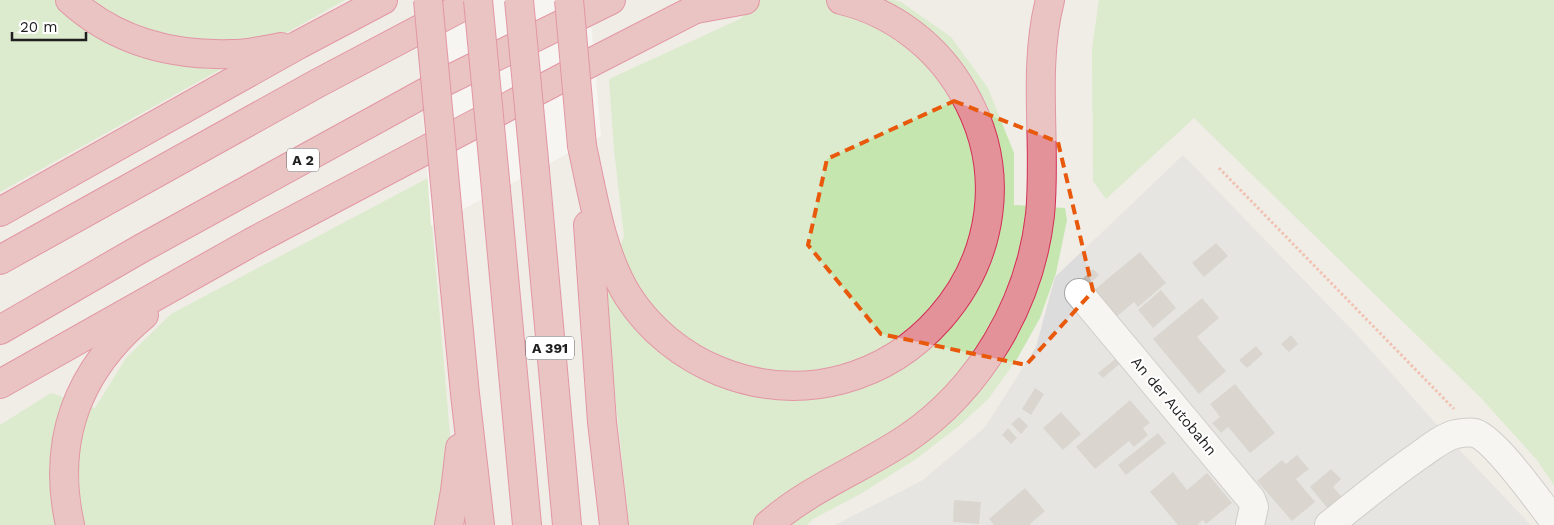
<svg xmlns="http://www.w3.org/2000/svg" width="1554" height="525" font-family="'Work Sans',sans-serif">
<style>
.residential{fill:#dddcdc}
.grass{fill:#c5e7af}
.pier{fill:#fff}
.building{fill:#c0bab3}
.lines{fill:none;stroke-linecap:round;stroke-linejoin:round}
.minor-casing{stroke:#a6a6a6;stroke-width:30}
.highway-casing{stroke:#d32e57;stroke-width:30}
.path{stroke:#f38c73;stroke-width:3;stroke-dasharray:2.5 2.5;stroke-linecap:butt}
.minor{stroke:#fff;stroke-width:28}
.highway{stroke:#e39299;stroke-width:28}
.highway-bridge-casing{stroke:#d32e57;stroke-width:30;stroke-linecap:butt}
.highway-bridge{stroke:#e39299;stroke-width:28}
.marked{fill:none;stroke:#e8590c;stroke-width:4;stroke-dasharray:10 6;stroke-linejoin:round}
.labels{text-anchor:middle;stroke-width:4;stroke-linejoin:round;paint-order:stroke}
.shield{fill:#fff;stroke:#626262;stroke-width:1}
.shield-label{font-size:14px;font-weight:bold;fill:#1f1f1f}
.street-label{font-size:15px;fill:#1f1f1f;stroke:#fff}
</style>
<rect width="100%" height="100%" fill="#efede6"/>
<!-- residential -->
<polygon class="residential" points="1183,155 1360,338 1456,446 1531,525 835,525 923,480 985,427 1036,347 1055,277"/>
<!-- grass -->
<g class="grass">
<polygon points="0,0 345,0 0,192"/>
<polygon points="760,0 893,0 901,2 951,37 988,88 1014,153 1014,205 1065,208 1067,220 1056,273 1040,318 1017,359 989,398 959,426 916,459 862,493 813,519 807,525 629,525 604,291 624,236 614,150 609,79 740,19"/>
<polygon points="1099,0 1554,0 1554,485 1537,460 1480,397 1194,118 1106,199 1093,181 1092,48"/>
<polygon points="428,178 453,471 462,525 0,525 0,425 51,393 95,408 126,358 171,314"/>
</g>
<!-- pier -->
<polygon class="pier" points="415,0 589,0 601,136 431,226"/>
<!-- building -->
<g class="building">
<polygon points="1216,243 1228,256 1204,277 1192,263"/>
<polygon points="1140,252 1166,283 1138,307 1134,302 1115,318 1093,291"/>
<polygon points="1093,269 1099,275 1087,286 1081,280"/>
<polygon points="1161,290 1176,308 1153,328 1138,310"/>
<polygon points="1202,298 1219,318 1197,337 1226,371 1199,394 1153,339"/>
<polygon points="1291,335 1298,344 1289,352 1281,344"/>
<polygon points="1256,346 1263,354 1247,368 1239,360"/>
<polygon points="1119,356 1123,361 1103,378 1098,373"/>
<polygon points="1235,384 1275,433 1250,453 1228,427 1221,433 1212,423 1220,417 1210,404"/>
<polygon points="1035,388 1044,394 1031,415 1022,409"/>
<polygon points="1130,400 1150,423 1143,428 1148,435 1134,447 1129,441 1095,469 1076,447"/>
<polygon points="1061,412 1081,434 1063,450 1043,428"/>
<polygon points="1019,417 1028,426 1021,434 1011,424"/>
<polygon points="1008,428 1017,438 1011,444 1002,435"/>
<polygon points="1158,433 1166,443 1126,475 1118,465"/>
<polygon points="1297,455 1309,469 1296,479 1315,502 1292,521 1257,481 1282,460 1286,464"/>
<polygon points="1331,469 1341,479 1333,487 1344,499 1330,511 1310,487"/>
<polygon points="1173,472 1187,490 1207,473 1232,503 1206,524 1203,520 1197,525 1178,525 1150,492"/>
<polygon points="1025,488 1045,511 1030,524 1031,525 994,525 989,519"/>
<polygon points="954,500 981,502 979,524 953,522"/>
</g>
<g class="lines">
<!-- minor casing -->
<g class="minor-casing">
<g id="minor">
<polyline points="1079,293 1251,499 1254,507 1250,525"/>
<path d="M 1329,525 C 1359,501 1388,477 1420,455 C 1430,448 1443,437 1456,434 C 1461,433 1470,432 1475,433 C 1496,440 1539,502 1554,521"/>
</g>
</g>
<!-- highway casing -->
<g class="highway-casing">
<g id="highway">
<path d="M 70,0 C 115,41 171,56 232,54 C 248,54 265,50 281,47"/>
<polyline points="696,9 745,0"/>
<path d="M 582,146 C 593,195 601,253 628,296 C 649,329 682,356 719,371 C 891,440 1056,253 963,92 C 937,46 892,12 841,0"/>
<polyline points="535,171 567,525"/>
<polyline points="496,190 527,525"/>
<polyline points="0,212 298,45 383,0"/>
<polyline points="448,217 465,394 480,525"/>
<polyline points="588,225 602,422 614,525"/>
<polyline points="0,260 318,83 475,0"/>
<polyline points="0,330 142,248 446,81 611,0"/>
<polyline points="0,384 252,242 594,61 713,0"/>
<path d="M 70,525 C 51,440 78,370 144,315"/>
<polyline points="449,525 455,491 460,448"/>
<path d="M 768,525 C 808,489 861,469 906,439 C 980,389 1030,304 1040,215 C 1047,144 1032,70 1050,0"/>
</g>
</g>
<!-- path -->
<polyline class="path" points="1219,168 1454,409"/>
<!-- minor -->
<use href="#minor" class="minor"/>
<!-- highway -->
<use href="#highway" class="highway"/>
<!-- highway-bridge casing -->
<g class="highway-bridge-casing">
<g id="highway-bridge">
<polyline points="428,0 448,217"/>
<polyline points="478,0 496,190"/>
<polyline points="519,0 535,171"/>
<polyline points="569,0 582,146"/>
</g>
</g>
<!-- highway-bridge -->
<use href="#highway-bridge" class="highway-bridge"/>
</g>
<!-- marked area -->
<path d="M0 0H1554V525H0ZM 954,101 L 1058,142 L 1093,291 L 1026,365 L 881,334 L 808,245 L 827,159 Z" fill="#efede6" fill-opacity=".55" fill-rule="evenodd"/>
<path class="marked" d="M 954,101 L 1058,142 L 1093,291 L 1026,365 L 881,334 L 808,245 L 827,159 Z"/>
<g class="labels">
<!-- shield labels -->
<g class="shield">
<rect x="287" y="148.5" width="32" height="23" rx="4"/>
<rect x="526" y="336.5" width="48" height="23" rx="4"/>
</g>
<g class="shield-label">
<text x="303" y="165">A 2</text>
<text x="550" y="353">A 391</text>
</g>
<!-- street labels -->
<g class="street-label">
<text transform="translate(1174 406) rotate(50)" y="5">An der Autobahn</text>
</g>
</g>
<!-- scale -->
<path d="M12 32v8h74v-8" fill="none" stroke="#1f1f1f" stroke-width="2.5"/>
<text x="20" y="32" font-size="15" fill="#1f1f1f" stroke="#ffffff" stroke-width="4" paint-order="stroke">20 m</text>
</svg>
